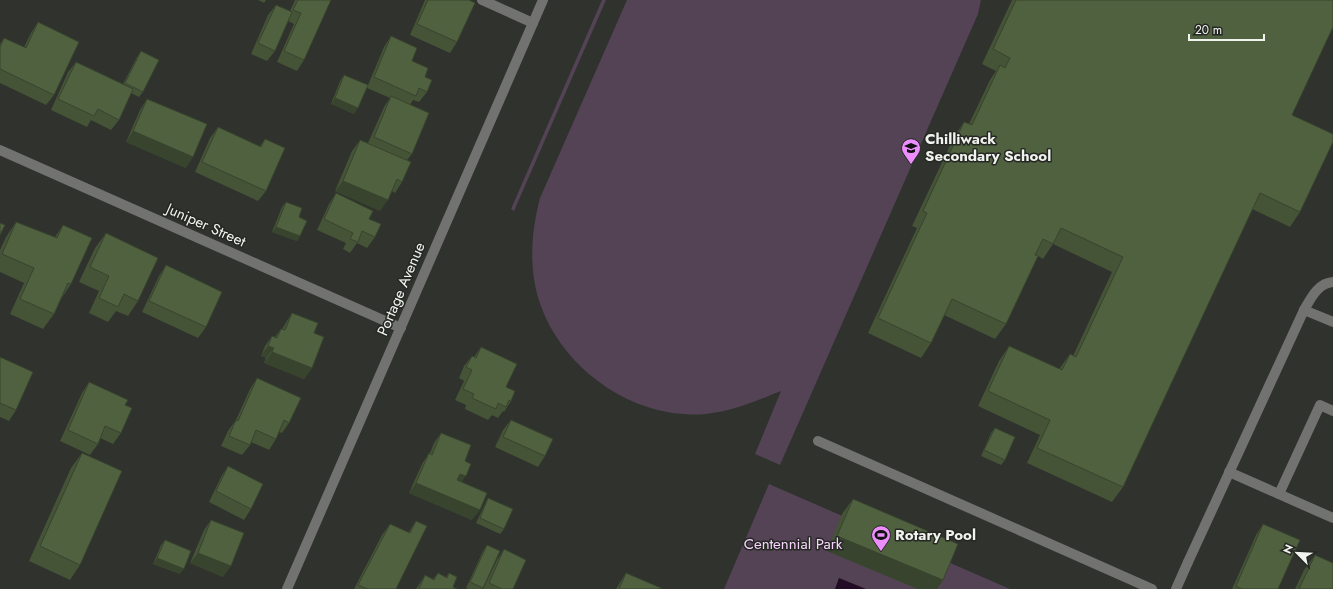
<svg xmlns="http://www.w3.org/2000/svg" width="1333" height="589" font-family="Jost,sans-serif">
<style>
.green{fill:#534355}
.water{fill:#220c26}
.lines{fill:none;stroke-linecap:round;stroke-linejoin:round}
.service{stroke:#727370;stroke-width:10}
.minor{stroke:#727370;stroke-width:10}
.wall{fill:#455337}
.shaded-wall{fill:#38442d}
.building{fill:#506140;stroke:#38442d}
.labels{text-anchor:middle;stroke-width:3;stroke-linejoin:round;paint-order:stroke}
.poi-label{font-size:15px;font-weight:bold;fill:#f1f3ef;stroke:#252823;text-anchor:start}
.street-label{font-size:15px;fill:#f1f3ef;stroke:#252823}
.park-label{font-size:15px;fill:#f8d3fe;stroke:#252823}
</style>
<rect width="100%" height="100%" fill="#2f322d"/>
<!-- green -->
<g class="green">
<polygon points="602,0 606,0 514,211 511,209"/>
<path d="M 627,0 L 981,0 L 978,14 L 780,465 L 755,454 L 781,391 C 756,401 734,411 706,414 C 627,421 546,358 534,279 C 530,251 533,225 540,198 Z"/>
<polygon points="769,484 1010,589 724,589"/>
</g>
<!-- water -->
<polygon class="water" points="839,578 866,589 835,589"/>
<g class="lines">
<!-- service -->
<g class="service">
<polyline points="1304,310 1333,322"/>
<polyline points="818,441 1152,589"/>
<polyline points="1229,472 1333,518"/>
<polyline points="1279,494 1320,405 1333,411"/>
<path d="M 1188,562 L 1304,310 C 1311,298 1318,283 1333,282"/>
</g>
<!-- minor -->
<g class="minor">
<polyline points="482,0 533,23"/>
<polyline points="0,150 401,328"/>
<polyline points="287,589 543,0"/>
<polyline points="1176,589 1188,562"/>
</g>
</g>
<!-- wall -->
<g class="wall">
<polygon points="258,0 266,0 264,3"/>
<polygon points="295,0 331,0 304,60 297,71 277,62 294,24 288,21 275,51 267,61 251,54 268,15 276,5 290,11"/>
<polygon points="425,0 469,0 457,42 450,53 410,35"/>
<polygon points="1012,0 1333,0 1292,115 1300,212 1290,227 1252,209 1123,487 1112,502 1027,463 1040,435 978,406 999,361 1009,346 1059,369 1070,354 1073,356 1112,272 1053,244 1043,259 1038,256 1006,324 995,339 944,315 931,343 921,358 868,333 917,228 912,226 954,137 964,122 969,124 990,80 996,71 982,64"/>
<polygon points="38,22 54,95 46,105 0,83 0,44 4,38 24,47 31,33"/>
<polygon points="391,36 425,77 427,92 419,102 413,100 410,105 412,154 407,160 402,182 395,193 392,191 380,211 335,191 352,151 360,140 368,143 384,107 390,98 367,88 354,114 331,104 340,81 344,75 368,85 384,47"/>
<polygon points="141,51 143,92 139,97 131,93 119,120 111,130 91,120 87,127 51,110 68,72 76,62 123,84 137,57"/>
<polygon points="147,99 186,168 126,142 140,110"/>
<polygon points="218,127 260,146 265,139 266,191 258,201 195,172 210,138"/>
<polygon points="336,193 369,219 375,237 367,248 357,243 350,253 343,249 346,243 317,230 329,204"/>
<polygon points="286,202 299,217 300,236 297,241 272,232 282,207"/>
<polygon points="16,222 55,237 63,225 71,284 61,299 54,314 43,329 10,314 24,283 0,272 0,250 6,237"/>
<polygon points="106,233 138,301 128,316 116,311 108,322 89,313 99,291 79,282 95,248"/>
<polygon points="166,265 206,327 198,338 142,312 159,276"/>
<polygon points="292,313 314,333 312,368 304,379 264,363 266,358 261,356 265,346 272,336 275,337 281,329 282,329 285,324"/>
<polygon points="481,347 506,387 511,401 504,412 503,411 498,418 492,415 488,420 465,409 466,405 455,400 464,381 459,378 464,366 472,356 474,357"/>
<polygon points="0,357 16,410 9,421 0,417"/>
<polygon points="257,378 289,423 282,433 279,432 276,439 269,450 251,442 250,445 242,455 221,446 228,431 236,420 250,389"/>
<polygon points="89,382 125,405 121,433 113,444 100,438 98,444 90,455 60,441 82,393"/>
<polygon points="511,420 545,456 538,467 495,447 503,430"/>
<polygon points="995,428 1005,460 1001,465 981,456 991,433"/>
<polygon points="441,433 465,461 462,482 472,520 409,493 422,464 429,453 430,453 434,443"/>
<polygon points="82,453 80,565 70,580 29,561 71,468"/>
<polygon points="228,466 251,509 244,520 209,502 221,477"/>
<polygon points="488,498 504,529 500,534 476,523 485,504"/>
<polygon points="853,499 943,580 937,589 918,589 827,551 842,514"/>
<polygon points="211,520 223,577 190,563 204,530"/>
<polygon points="416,521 396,589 354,589 382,535 390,524 408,533"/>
<polygon points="1263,524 1278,589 1232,589 1256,535"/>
<polygon points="165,540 180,574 153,564 161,545"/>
<polygon points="487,545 500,551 482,589 468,589 466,588 483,551"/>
<polygon points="504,549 513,589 483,589 497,560"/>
<polygon points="1315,555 1333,589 1295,589 1304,570"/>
<polygon points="438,573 446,577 449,573 453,587 457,589 416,589 425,575 433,579"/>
<polygon points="626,573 661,589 616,589 619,584"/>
</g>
<!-- shaded-wall -->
<g class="shaded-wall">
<polygon points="335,98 358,108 354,114 331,104"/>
<polygon points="133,131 193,157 186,168 126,142"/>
<polygon points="343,181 388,200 380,211 335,191"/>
<polygon points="276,227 300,236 297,241 272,232"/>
<polygon points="268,346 274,348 266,358 261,356"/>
<polygon points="272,352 312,368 304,379 264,363"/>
<polygon points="460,474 466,476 458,487 452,484"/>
<polygon points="416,483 480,510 472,520 409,493"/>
<polygon points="837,536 943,580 937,589 918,589 827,551"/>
<polygon points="198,553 231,566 223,577 190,563"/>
<polygon points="157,558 184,569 180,574 153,564"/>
</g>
<!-- building -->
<g class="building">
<polygon points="298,0 331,0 304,60 284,51 301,13 293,10"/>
<polygon points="428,0 469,0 475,3 457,42 417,24"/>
<polygon points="1016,0 1333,0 1333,27 1292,115 1333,134 1333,142 1300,212 1260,193 1123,487 1037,448 1050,420 988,391 1009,346 1062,370 1070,354 1076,357 1123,257 1061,228 1053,244 1043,239 1035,255 1038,256 1006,324 952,299 931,343 878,318 927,213 923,211 964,122 972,125 1000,65 1005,68 1010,58 993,49"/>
<polygon points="276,5 292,12 275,51 258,43"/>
<polygon points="38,22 79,42 54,95 0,69 0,47 4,38 26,48"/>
<polygon points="391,36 417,48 412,61 428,68 425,77 432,80 427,92 419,88 416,96 374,77"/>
<polygon points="141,51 159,60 143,92 125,83"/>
<polygon points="76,62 133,89 119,120 98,109 94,116 58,99"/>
<polygon points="344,75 368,85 358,108 335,98"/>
<polygon points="391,96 429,113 412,154 374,137"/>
<polygon points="147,99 207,124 193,157 133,131"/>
<polygon points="218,127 261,147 265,139 285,148 266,191 202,162"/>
<polygon points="360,140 411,162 402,182 397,179 388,200 343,181"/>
<polygon points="336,193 373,211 369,219 381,224 375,237 362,231 358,242 350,239 353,233 324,219"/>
<polygon points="286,202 302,208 299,217 307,221 300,236 276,227"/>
<polygon points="16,222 57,238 63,225 92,238 71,284 68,283 54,314 20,299 34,268 2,254"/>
<polygon points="0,223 5,225 0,235"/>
<polygon points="106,233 158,258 138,301 124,294 118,307 99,298 109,276 90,267"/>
<polygon points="166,265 222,292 206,327 149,301"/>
<polygon points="292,313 318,323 314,333 324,337 312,368 272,352 274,348 268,346 272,336 277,338 281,329 285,330"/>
<polygon points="481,347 517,364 506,387 515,391 511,401 509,400 506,407 498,403 496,409 472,398 474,394 463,389 472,370 466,367 472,356 476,358"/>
<polygon points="0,357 33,372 16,410 0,403"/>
<polygon points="257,378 301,398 289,423 284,420 276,439 256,430 250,445 229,436 236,420 238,421"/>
<polygon points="89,382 128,400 125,405 132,408 121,433 105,426 98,444 68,430"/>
<polygon points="511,420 553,439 545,456 503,437"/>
<polygon points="995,428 1015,437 1005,460 984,450"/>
<polygon points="441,433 471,445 465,461 471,464 466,476 460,474 457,480 487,493 480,510 416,483 429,453 432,455"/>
<polygon points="82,453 122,471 80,565 40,546"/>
<polygon points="228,466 263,484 251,509 216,491"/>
<polygon points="488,498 513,509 504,529 480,518"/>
<polygon points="853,499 958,544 943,580 837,536"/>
<polygon points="211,520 244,533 231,566 198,553"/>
<polygon points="416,521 427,526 396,589 368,589 358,585 390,524 410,533"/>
<polygon points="1263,524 1300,540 1278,589 1242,589 1236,586"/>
<polygon points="165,540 191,551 184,569 157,558"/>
<polygon points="487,545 500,551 483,588 470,582"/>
<polygon points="504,549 526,560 513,589 502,589 489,583"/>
<polygon points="1315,555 1333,563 1333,589 1299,589"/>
<polygon points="438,573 447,578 449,573 457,577 453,587 457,589 419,589 425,575 434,580"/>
<polygon points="626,573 661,588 661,589 619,589"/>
</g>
<!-- icons -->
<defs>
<g id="school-pin" transform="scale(1)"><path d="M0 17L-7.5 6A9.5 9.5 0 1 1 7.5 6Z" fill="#eb8dfc" stroke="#252823"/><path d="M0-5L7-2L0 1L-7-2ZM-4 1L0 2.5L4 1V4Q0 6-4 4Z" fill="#111"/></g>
<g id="stadium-pin" transform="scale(1)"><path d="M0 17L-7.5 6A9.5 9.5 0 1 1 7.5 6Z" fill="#eb8dfc" stroke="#252823"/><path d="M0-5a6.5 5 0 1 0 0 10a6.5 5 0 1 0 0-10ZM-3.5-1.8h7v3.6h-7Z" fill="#111"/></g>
</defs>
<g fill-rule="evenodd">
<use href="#school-pin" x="911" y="148"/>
<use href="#stadium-pin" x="881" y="535"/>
</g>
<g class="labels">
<!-- poi labels -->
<g class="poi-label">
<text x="925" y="144">Chilliwack<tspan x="925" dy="17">Secondary School</tspan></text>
<text x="895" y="540">Rotary Pool</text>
</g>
<!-- street labels -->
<g class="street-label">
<text transform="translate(206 225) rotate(24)" y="5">Juniper Street</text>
<text transform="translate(401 289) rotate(-67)" y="5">Portage Avenue</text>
</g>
<!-- park labels -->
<g class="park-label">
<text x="793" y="549">Centennial Park</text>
</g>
</g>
<!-- north arrow -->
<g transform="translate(1297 553) rotate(294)" stroke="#252823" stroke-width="3" paint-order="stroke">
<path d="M0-3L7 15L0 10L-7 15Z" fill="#f1f3ef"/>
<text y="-6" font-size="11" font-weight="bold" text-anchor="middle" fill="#f1f3ef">N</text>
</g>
<!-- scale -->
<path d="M1189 34v6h75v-6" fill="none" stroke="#f1f3ef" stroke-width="2"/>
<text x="1195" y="34" font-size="12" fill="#f1f3ef" stroke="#252823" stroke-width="3" paint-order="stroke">20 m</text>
</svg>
